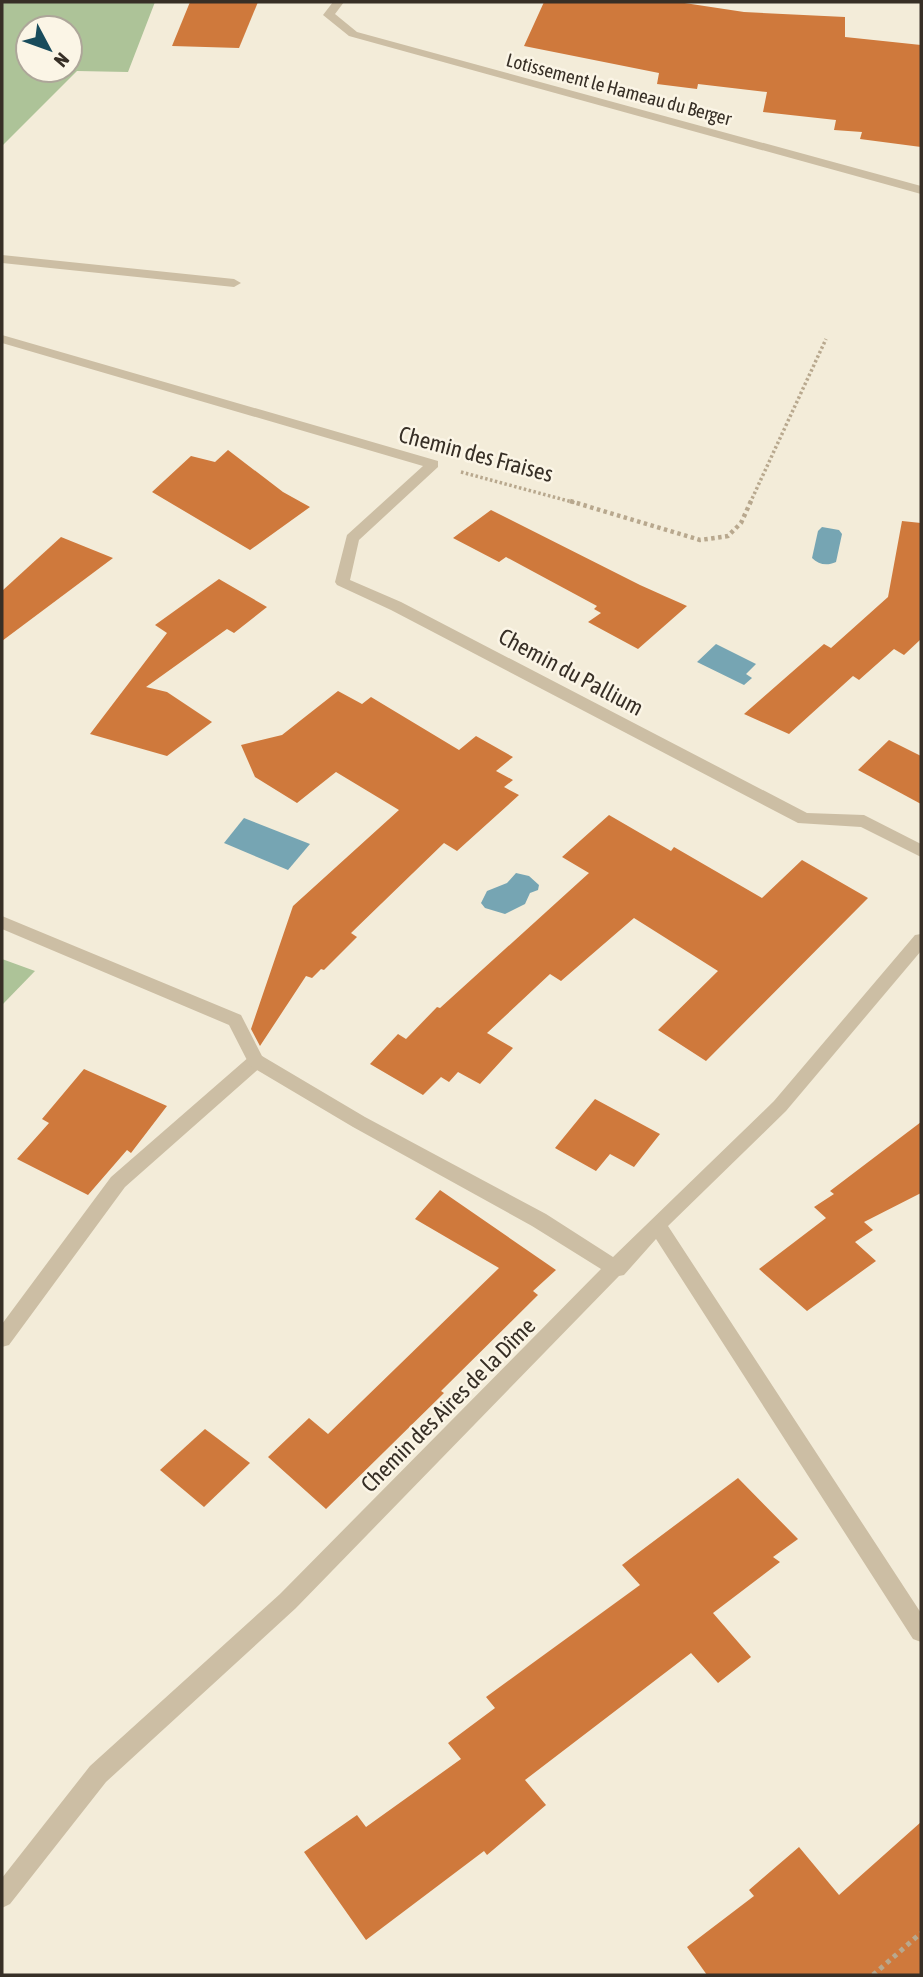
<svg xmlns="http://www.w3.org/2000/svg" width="923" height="1977" font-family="'Asap Condensed',sans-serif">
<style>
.green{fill:#adc398;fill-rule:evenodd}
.water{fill:#76a5b3}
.building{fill:#cf793c}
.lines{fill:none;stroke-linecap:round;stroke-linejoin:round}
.path-far2{stroke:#b8a88e;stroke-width:3.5;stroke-dasharray:2.5 2.5;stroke-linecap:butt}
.path-far1{stroke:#b8a88e;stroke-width:4.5;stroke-dasharray:3.5 3.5;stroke-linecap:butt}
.path{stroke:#b8a88e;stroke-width:5;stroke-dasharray:4.5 4.5;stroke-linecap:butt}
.lane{fill:#ccbea4;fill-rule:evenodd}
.street{fill:#ccbea4;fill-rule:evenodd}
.labels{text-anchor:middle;stroke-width:5;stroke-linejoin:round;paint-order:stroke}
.far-street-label{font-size:19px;fill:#372f26;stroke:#fbf5e6}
.street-label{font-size:23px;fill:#372f26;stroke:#fbf5e6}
</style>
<rect width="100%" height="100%" fill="#f3ecd9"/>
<!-- green -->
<g class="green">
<path d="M 2,2 L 155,2 L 128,72 L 77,71 L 2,146 ZM 28,28 L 70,28 L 70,70 L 28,70 Z"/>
<polygon points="2,959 35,971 2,1005"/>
</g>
<!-- water -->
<g class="water">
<path d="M 822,527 L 839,530 L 842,534 L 836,562 C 827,566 819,565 812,558 L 818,531 Z"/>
<polygon points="716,644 756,664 746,674 752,678 744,685 697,662"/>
<polygon points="244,818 310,844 288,870 224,843"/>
<polygon points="516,873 529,876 539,885 538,890 530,893 525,904 505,914 485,908 481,903 487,891 507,883"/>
</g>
<!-- building -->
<g class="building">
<polygon points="190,2 258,2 239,48 172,46"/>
<polygon points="544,2 678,2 744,12 845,17 845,37 921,45 921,147 860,139 862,132 834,130 836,120 763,112 767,92 698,84 697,89 657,84 659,73 524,46"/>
<polygon points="228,450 283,492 310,507 250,550 152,492 191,456 215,462"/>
<polygon points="491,510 640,585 687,606 638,649 588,622 601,613 594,609 597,606 506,557 499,562 453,538"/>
<polygon points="902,521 921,523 921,639 904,655 894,649 859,680 853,676 789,734 744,714 824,644 831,648 888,597"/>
<polygon points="61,537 113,558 2,641 2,591"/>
<polygon points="219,579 267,607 234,633 227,629 146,687 167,692 212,722 167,756 90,734 167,633 155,625"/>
<polygon points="338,691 362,704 371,697 459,750 476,736 513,757 496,771 513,780 504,787 519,795 457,851 444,843 351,933 357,937 324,970 321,969 312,978 306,976 260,1046 251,1029 293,906 399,810 336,772 297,803 255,777 241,745 282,735"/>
<polygon points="889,740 921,756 921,804 858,770"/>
<polygon points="609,815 671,851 674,847 762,898 802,860 868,898 706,1061 658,1030 718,971 634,918 561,981 550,974 487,1033 513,1048 480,1084 458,1072 449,1082 441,1077 423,1095 370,1064 398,1034 406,1039 437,1007 440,1008 589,873 562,857"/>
<polygon points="84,1069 167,1106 131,1153 127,1150 88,1195 17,1159 49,1123 42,1119"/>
<polygon points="595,1099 660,1134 634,1167 610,1154 596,1171 555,1148"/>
<polygon points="921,1122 921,1193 864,1222 873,1230 855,1242 876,1261 807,1311 759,1269 826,1218 814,1207 834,1194 830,1191"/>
<polygon points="440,1190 556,1270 533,1291 538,1295 441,1391 444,1393 326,1509 268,1457 309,1418 328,1434 499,1268 415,1219"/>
<polygon points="205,1429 250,1463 204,1507 160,1470"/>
<polygon points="738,1478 798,1539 773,1557 780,1562 713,1613 751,1657 718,1683 691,1653 525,1780 546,1805 487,1855 484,1851 366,1940 304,1852 357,1815 366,1827 461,1759 448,1743 495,1708 486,1697 640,1585 622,1565"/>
<polygon points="921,1822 921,1975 707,1975 687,1947 754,1896 749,1890 799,1847 839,1895"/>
</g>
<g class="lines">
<!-- path-far2 -->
<g class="path-far2">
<polyline points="461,472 576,503"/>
<polyline points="750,503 826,339"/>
</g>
<!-- path-far1 -->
<polyline class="path-far1" points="570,501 700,540 728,536 741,523 751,501"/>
<!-- path -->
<polyline class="path" points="873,1975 921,1933"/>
<!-- lane -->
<polygon class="lane" points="256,1054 262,1056 265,1061 262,1066 125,1187 9,1345 2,1347 2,1324 111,1177 250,1056"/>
<!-- street -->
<g class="street">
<polygon points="333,2 344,2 335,14 357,32 921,186 921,194 349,36 323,15"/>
<polygon points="2,255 234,279 241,283 234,287 2,263"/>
<polygon points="2,335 438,461 438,467 359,540 350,580 401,602 807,813 864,815 921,844 921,857 861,827 798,823 391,610 337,585 335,582 347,535 423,466 2,343"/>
<polygon points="2,916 241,1015 262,1056 365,1117 546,1214 613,1257 774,1101 915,935 921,934 921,951 786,1111 668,1226 921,1613 921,1642 913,1639 656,1239 624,1275 619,1276 296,1608 106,1782 10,1904 2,1908 2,1878 90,1766 280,1594 601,1269 532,1226 353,1127 250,1066 229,1025 2,929"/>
</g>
</g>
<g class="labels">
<!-- far-street labels -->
<g class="far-street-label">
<text transform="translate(619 89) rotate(15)" y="7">Lotissement le Hameau du Berger</text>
</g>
<!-- street labels -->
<g class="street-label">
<text transform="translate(476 454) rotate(15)" y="8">Chemin des Fraises</text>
<text transform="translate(571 672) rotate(28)" y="8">Chemin du Pallium</text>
<text transform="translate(448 1405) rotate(-45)" y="8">Chemin des Aires de la Dîme</text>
</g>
</g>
<!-- border -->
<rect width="923" height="1977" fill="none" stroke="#372f26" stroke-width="7"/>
<!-- north arrow -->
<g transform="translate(49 49) rotate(131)"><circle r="33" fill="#fbf5e6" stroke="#ada699" stroke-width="2"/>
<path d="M0-5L12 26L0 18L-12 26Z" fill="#194c5c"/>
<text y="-10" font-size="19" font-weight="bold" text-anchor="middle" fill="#372f26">N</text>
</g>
</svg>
